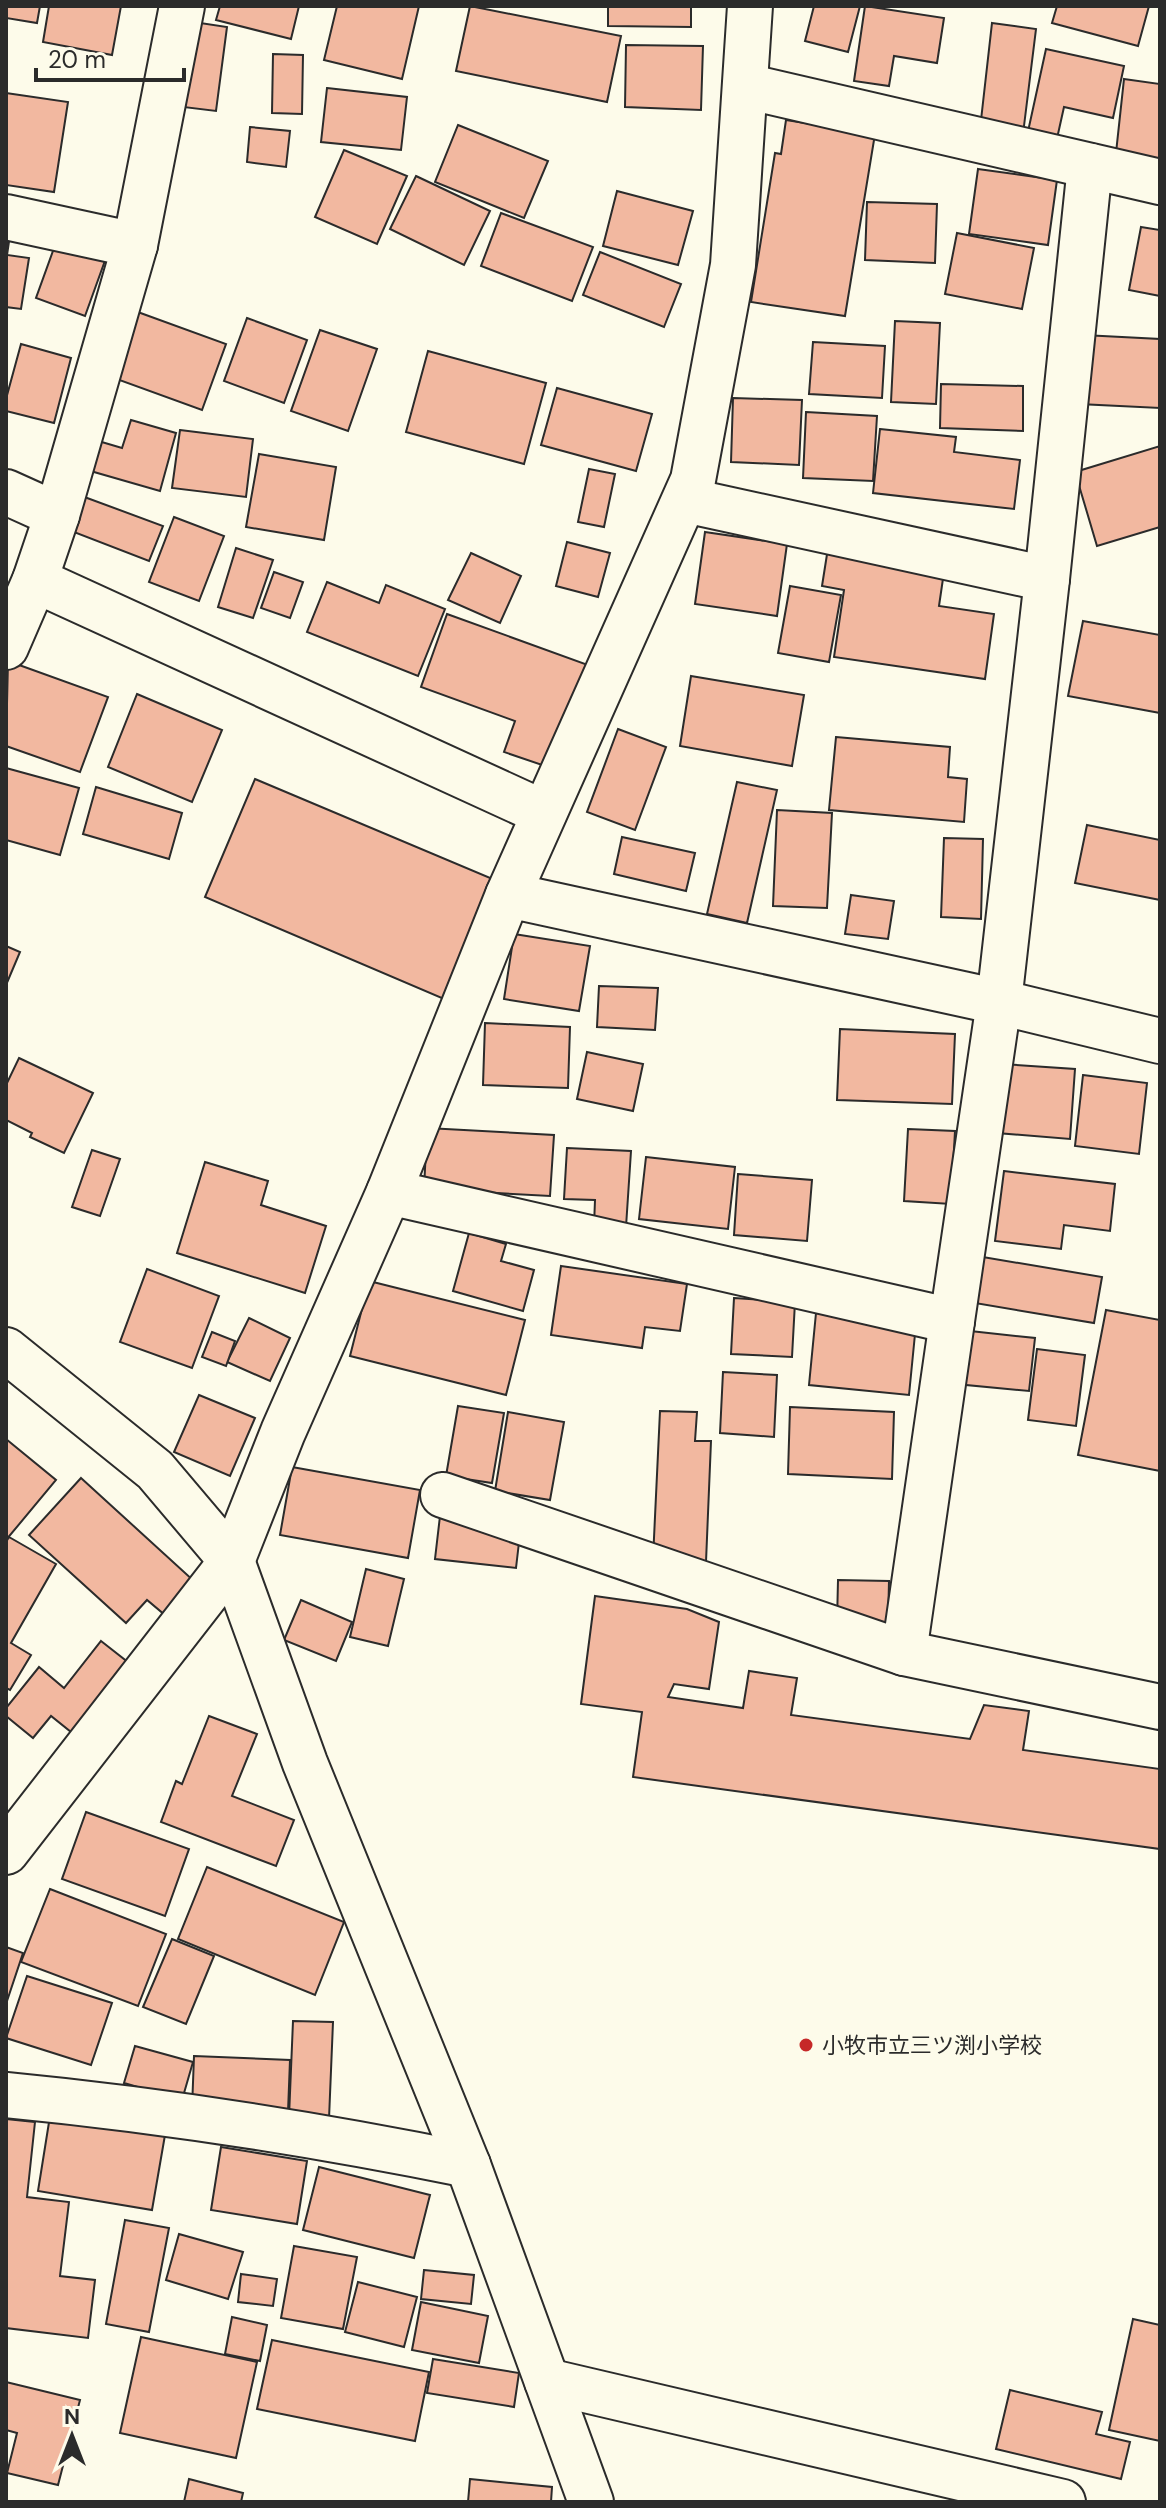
<svg xmlns="http://www.w3.org/2000/svg" width="1166" height="2508" font-family="'DM Sans','Noto Sans JP',sans-serif">
<style>
.building{fill:#f2b8a0;stroke:#2b2b2b;stroke-width:2}
.lines{fill:none;stroke-linecap:round;stroke-linejoin:round}
.minor-casing{stroke:#2b2b2b;stroke-width:48}
.minor{stroke:#fdfbea;stroke-width:44}
.poi-dot{fill:#c62828;stroke:#fdfbea;stroke-width:3}
.labels{text-anchor:middle;stroke-width:6;stroke-linejoin:round;paint-order:stroke}
.poi-label{font-size:22px;fill:#2b2b2b;stroke:#fdfbea;text-anchor:start}
</style>
<rect width="100%" height="100%" fill="#fdfbea"/>
<!-- building -->
<g class="building">
<polygon points="6,6 40,6 37,23 6,18"/>
<polygon points="49,6 121,6 112,55 43,42"/>
<polygon points="220,6 299,6 291,39 216,20"/>
<polygon points="337,6 419,6 402,79 324,60"/>
<polygon points="470,6 621,36 607,102 456,71"/>
<polygon points="608,6 691,6 691,27 608,26"/>
<polygon points="814,6 860,6 848,52 805,41"/>
<polygon points="865,6 944,18 937,63 894,56 889,86 854,81"/>
<polygon points="1057,6 1149,6 1138,46 1052,23"/>
<polygon points="187,21 227,27 216,111 175,106"/>
<polygon points="992,23 1036,29 1023,134 980,129"/>
<polygon points="626,45 703,46 701,110 625,107"/>
<polygon points="1046,49 1124,66 1113,118 1064,107 1056,143 1027,136"/>
<polygon points="273,54 303,55 302,114 272,113"/>
<polygon points="1124,79 1160,84 1160,159 1116,153"/>
<polygon points="327,88 407,97 401,150 321,142"/>
<polygon points="6,93 68,102 54,192 6,185"/>
<polygon points="786,120 875,134 845,316 751,302 775,153 781,154"/>
<polygon points="458,125 548,161 524,218 435,182"/>
<polygon points="250,127 290,131 286,167 247,162"/>
<polygon points="344,150 407,176 377,244 315,217"/>
<polygon points="978,169 1057,180 1048,245 969,234"/>
<polygon points="416,176 490,211 464,265 390,229"/>
<polygon points="617,191 693,211 678,265 603,246"/>
<polygon points="867,202 937,204 935,263 865,260"/>
<polygon points="501,213 593,247 572,301 481,266"/>
<polygon points="1141,227 1160,230 1160,296 1129,290"/>
<polygon points="6,228 11,228 7,255 29,258 21,309 6,307"/>
<polygon points="957,233 1034,248 1022,309 945,294"/>
<polygon points="58,237 107,255 85,316 36,298"/>
<polygon points="600,252 681,284 664,327 583,295"/>
<polygon points="135,311 226,344 202,410 111,377"/>
<polygon points="247,318 307,340 284,403 224,381"/>
<polygon points="895,321 940,323 936,404 891,402"/>
<polygon points="320,330 377,349 348,431 291,411"/>
<polygon points="1083,335 1160,339 1160,408 1079,404"/>
<polygon points="813,342 885,346 882,398 809,394"/>
<polygon points="21,344 71,358 54,423 6,411 6,399"/>
<polygon points="428,351 546,383 524,464 406,432"/>
<polygon points="941,384 1023,386 1023,431 940,428"/>
<polygon points="557,388 652,414 636,471 541,445"/>
<polygon points="733,398 802,400 799,465 731,462"/>
<polygon points="806,412 877,416 873,481 803,478"/>
<polygon points="131,420 176,433 160,491 87,470 95,440 122,448"/>
<polygon points="880,429 956,437 954,452 1020,460 1014,509 873,493"/>
<polygon points="180,430 253,439 246,497 172,488"/>
<polygon points="1160,446 1160,527 1097,546 1075,472"/>
<polygon points="259,454 336,467 324,540 246,527"/>
<polygon points="589,469 615,474 604,527 578,522"/>
<polygon points="79,495 163,526 149,561 66,529"/>
<polygon points="174,517 224,536 199,601 149,582"/>
<polygon points="705,532 787,544 777,616 695,604"/>
<polygon points="567,542 610,553 598,597 556,586"/>
<polygon points="236,548 273,560 253,618 218,607"/>
<polygon points="828,548 945,565 939,606 994,614 985,679 834,657 844,590 822,586"/>
<polygon points="471,553 521,576 500,623 448,600"/>
<polygon points="274,572 303,582 290,618 261,608"/>
<polygon points="327,582 379,603 386,585 445,609 418,676 307,632"/>
<polygon points="790,586 841,595 829,662 778,653"/>
<polygon points="447,614 588,665 551,768 504,752 515,721 421,687"/>
<polygon points="1083,621 1160,635 1160,713 1068,696"/>
<polygon points="8,661 108,697 80,772 6,746"/>
<polygon points="691,676 804,695 792,766 680,746"/>
<polygon points="137,694 222,730 192,802 108,767"/>
<polygon points="618,729 666,747 635,830 587,812"/>
<polygon points="836,737 950,747 948,777 967,779 964,822 829,810"/>
<polygon points="6,768 79,788 60,855 6,840"/>
<polygon points="255,779 495,880 444,999 205,897"/>
<polygon points="737,782 777,790 747,923 707,914"/>
<polygon points="96,787 182,813 169,859 83,834"/>
<polygon points="777,810 832,813 827,908 773,906"/>
<polygon points="1087,825 1160,840 1160,900 1075,883"/>
<polygon points="622,837 695,853 686,891 614,874"/>
<polygon points="944,838 983,839 981,919 941,917"/>
<polygon points="851,895 894,901 888,939 845,934"/>
<polygon points="514,934 590,946 579,1011 504,999"/>
<polygon points="6,946 20,952 6,985"/>
<polygon points="599,986 658,988 655,1030 597,1027"/>
<polygon points="485,1023 570,1027 568,1088 483,1085"/>
<polygon points="840,1029 955,1034 952,1104 837,1100"/>
<polygon points="587,1052 643,1064 633,1111 577,1099"/>
<polygon points="19,1058 93,1093 64,1153 30,1137 32,1133 6,1120 6,1085"/>
<polygon points="1002,1064 1075,1069 1070,1139 997,1133"/>
<polygon points="1083,1075 1147,1083 1139,1154 1075,1146"/>
<polygon points="427,1128 554,1135 550,1196 424,1189"/>
<polygon points="908,1129 955,1131 951,1204 904,1201"/>
<polygon points="567,1148 631,1151 626,1227 594,1226 595,1200 564,1199"/>
<polygon points="92,1150 120,1159 100,1216 72,1207"/>
<polygon points="646,1157 735,1167 728,1229 639,1219"/>
<polygon points="205,1162 268,1181 261,1205 326,1226 305,1293 177,1253"/>
<polygon points="1004,1171 1115,1184 1110,1231 1064,1225 1061,1249 995,1241"/>
<polygon points="738,1174 812,1180 807,1241 734,1235"/>
<polygon points="469,1233 506,1244 501,1261 534,1270 523,1311 453,1291"/>
<polygon points="971,1255 1102,1277 1094,1323 963,1301"/>
<polygon points="561,1266 687,1284 680,1331 645,1327 642,1348 551,1335"/>
<polygon points="147,1269 219,1296 192,1368 120,1342"/>
<polygon points="369,1281 525,1320 506,1395 350,1356"/>
<polygon points="734,1298 795,1302 792,1357 731,1354"/>
<polygon points="1106,1310 1160,1320 1160,1471 1078,1455"/>
<polygon points="816,1313 916,1324 909,1395 809,1385"/>
<polygon points="249,1318 290,1338 270,1381 227,1362"/>
<polygon points="961,1330 1035,1338 1029,1391 956,1384"/>
<polygon points="212,1332 235,1341 226,1366 202,1357"/>
<polygon points="1037,1349 1085,1355 1076,1426 1028,1420"/>
<polygon points="723,1372 777,1375 774,1437 720,1433"/>
<polygon points="199,1395 255,1418 230,1476 174,1452"/>
<polygon points="458,1406 504,1413 492,1483 446,1476"/>
<polygon points="790,1407 894,1412 892,1479 788,1474"/>
<polygon points="660,1411 697,1412 695,1441 711,1441 706,1562 653,1559"/>
<polygon points="508,1412 564,1422 550,1500 495,1491"/>
<polygon points="6,1439 56,1480 6,1540"/>
<polygon points="292,1467 420,1490 408,1558 280,1535"/>
<polygon points="81,1478 195,1582 165,1615 147,1600 126,1623 29,1535"/>
<polygon points="440,1516 521,1525 516,1568 435,1559"/>
<polygon points="9,1537 56,1564 11,1643 31,1655 10,1690 6,1688 6,1542"/>
<polygon points="366,1569 404,1579 388,1646 350,1637"/>
<polygon points="838,1580 889,1581 888,1625 837,1623"/>
<polygon points="595,1596 687,1609 719,1622 709,1689 674,1684 668,1697 743,1708 749,1671 797,1678 791,1715 970,1739 984,1705 1029,1711 1023,1750 1160,1769 1160,1849 633,1777 642,1712 581,1704"/>
<polygon points="301,1600 352,1622 336,1661 284,1640"/>
<polygon points="101,1641 143,1674 86,1744 51,1716 33,1738 6,1716 6,1708 39,1667 64,1688"/>
<polygon points="209,1716 257,1734 232,1796 294,1820 276,1866 161,1822 176,1781 182,1784"/>
<polygon points="86,1812 189,1849 165,1916 62,1879"/>
<polygon points="207,1867 344,1922 315,1995 178,1939"/>
<polygon points="50,1889 166,1934 138,2006 21,1962"/>
<polygon points="172,1939 214,1956 186,2024 143,2007"/>
<polygon points="6,1947 23,1953 6,2004"/>
<polygon points="27,1976 112,2003 91,2065 6,2038"/>
<polygon points="293,2021 333,2022 329,2119 289,2117"/>
<polygon points="135,2046 193,2062 182,2100 124,2083"/>
<polygon points="194,2056 290,2060 288,2112 192,2109"/>
<polygon points="50,2116 165,2135 152,2210 38,2191"/>
<polygon points="6,2119 35,2122 27,2197 69,2202 60,2276 95,2280 88,2338 6,2328"/>
<polygon points="221,2147 307,2161 297,2224 211,2210"/>
<polygon points="319,2167 430,2195 414,2258 303,2230"/>
<polygon points="125,2220 169,2228 149,2332 106,2324"/>
<polygon points="179,2234 243,2252 228,2299 166,2280"/>
<polygon points="294,2246 357,2257 343,2329 281,2318"/>
<polygon points="424,2270 474,2275 471,2304 421,2299"/>
<polygon points="241,2274 277,2279 273,2306 238,2302"/>
<polygon points="358,2282 417,2297 404,2347 345,2332"/>
<polygon points="421,2302 488,2316 479,2363 412,2350"/>
<polygon points="232,2317 267,2325 260,2361 225,2354"/>
<polygon points="1133,2319 1160,2325 1160,2441 1109,2430"/>
<polygon points="141,2337 257,2362 236,2458 120,2433"/>
<polygon points="272,2340 429,2372 415,2441 257,2409"/>
<polygon points="433,2359 519,2373 514,2407 427,2393"/>
<polygon points="6,2382 80,2400 58,2485 7,2473 17,2433 6,2430"/>
<polygon points="1010,2390 1102,2412 1096,2434 1130,2442 1121,2479 996,2449"/>
<polygon points="189,2479 243,2493 241,2502 184,2502"/>
<polygon points="470,2479 552,2487 551,2502 468,2502"/>
</g>
<g class="lines">
<!-- minor casing -->
<g class="minor-casing">
<g id="minor">
<polyline points="745,86 1160,182"/>
<polyline points="6,217 135,245"/>
<polyline points="6,492 57,515"/>
<polyline points="685,500 1047,579"/>
<polyline points="35,580 544,813"/>
<polyline points="6,647 35,580 57,515 135,245 182,6"/>
<polyline points="508,895 999,1002 1160,1041"/>
<polyline points="389,1192 952,1321 999,1002 1047,579 1090,166"/>
<polyline points="6,1350 155,1470 232,1561 305,1763 468,2165 591,2502"/>
<polyline points="443,1495 904,1653 952,1321"/>
<polyline points="904,1653 1160,1707"/>
<polyline points="6,1852 232,1561 283,1432 389,1192 508,895 693,480 733,265 750,6"/>
<path d="M 6,2095 C 161,2110 315,2134 468,2165"/>
<polyline points="547,2381 1063,2502"/>
</g>
</g>
<!-- minor -->
<use href="#minor" class="minor"/>
</g>
<!-- markers -->
<circle class="poi-dot" cx="806" cy="2045" r="8"/>
<g class="labels">
<!-- poi labels -->
<g class="poi-label">
<text x="822" y="2053">小牧市立三ツ渕小学校</text>
</g>
</g>
<!-- border -->
<rect width="1166" height="2508" fill="none" stroke="#2b2b2b" stroke-width="16"/>
<!-- north arrow -->
<g transform="translate(72 2436)" stroke="#fdfbea" stroke-width="6" paint-order="stroke">
<path d="M0-6L14 30L0 20L-14 30Z" fill="#2b2b2b"/>
<text y="-12" font-size="22" font-weight="bold" text-anchor="middle" fill="#2b2b2b">N</text>
</g>
<!-- scale -->
<path d="M36 68v12h148v-12" fill="none" stroke="#2b2b2b" stroke-width="4"/>
<text x="48" y="68" font-size="24" fill="#2b2b2b" stroke="#fdfbea" stroke-width="6" paint-order="stroke">20 m</text>
</svg>
